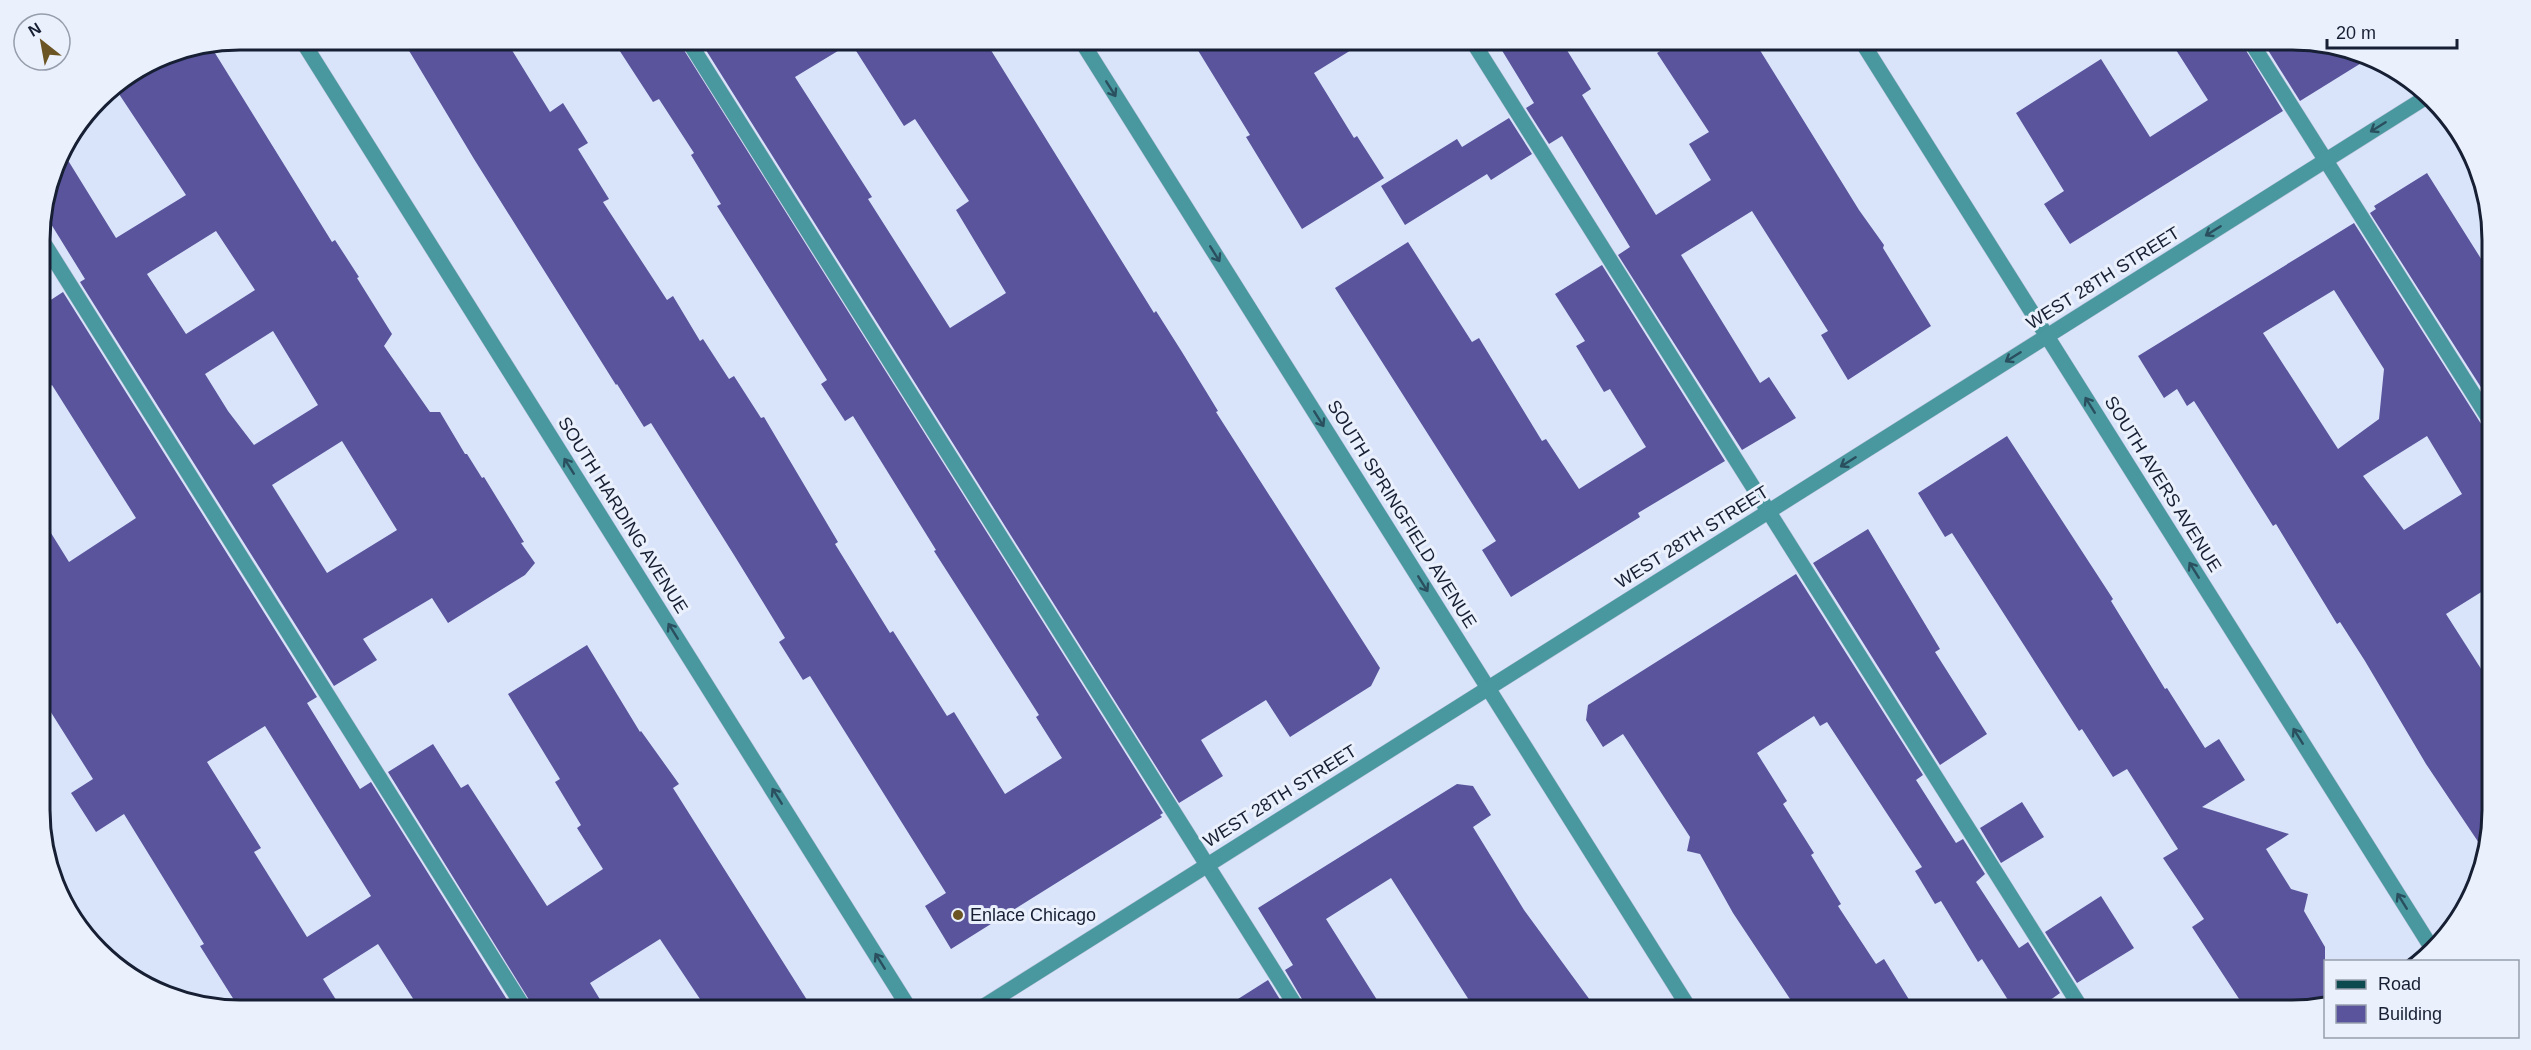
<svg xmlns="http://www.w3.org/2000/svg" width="2531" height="1050" font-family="Arial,sans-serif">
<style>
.building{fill:#59549c;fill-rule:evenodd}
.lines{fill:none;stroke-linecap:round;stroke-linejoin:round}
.minor-casing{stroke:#b6c1d6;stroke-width:16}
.major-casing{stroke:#b6c1d6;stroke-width:16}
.minor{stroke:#49979f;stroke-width:15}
.major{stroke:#0d4a50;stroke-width:15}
.oneway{stroke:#2a4f5e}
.poi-dot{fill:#6b5524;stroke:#ebf1fc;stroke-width:2}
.labels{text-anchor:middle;stroke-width:6;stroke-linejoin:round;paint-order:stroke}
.street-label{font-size:18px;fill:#161f33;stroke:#ebf1fc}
.poi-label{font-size:18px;fill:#161f33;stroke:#ebf1fc;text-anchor:start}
.rim{fill:none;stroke:#161f33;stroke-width:3}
</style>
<rect width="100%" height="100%" fill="#d9e4fa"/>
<!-- building -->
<g class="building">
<polygon points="402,39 505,39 550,112 563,103 588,143 578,149 609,199 603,202 667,300 673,296 700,341 703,339 729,379 734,376 761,418 764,417 838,542 835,544 890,633 893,631 947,716 954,712 1005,794 1062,758 1036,717 1039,715 934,551 936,550 853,416 845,421 821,384 827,380 717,206 721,204 691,155 694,153 659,99 653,102 612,39 677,39 1163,813 1160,815 1162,817 951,949 925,906 946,893 810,676 803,680 779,642 785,638 734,555 651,423 644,427 617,384 616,385 474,159"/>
<path d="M 699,39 L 984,39 L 1154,313 L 1156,311 L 1182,352 L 1218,411 L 1216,412 L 1380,668 L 1371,686 L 1290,737 L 1266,700 L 1201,740 L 1223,776 L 1179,803 ZM 851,43 L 904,126 L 915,119 L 969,201 L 956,210 L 1006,293 L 950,328 L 868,199 L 872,197 L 795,77 Z"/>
<polygon points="1191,39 1369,39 1314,73 1354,138 1357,136 1384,178 1302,229 1246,137 1250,135"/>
<polygon points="1495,39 1560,39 1591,89 1582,95 1656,215 1711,180 1689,144 1709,132 1657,53 1660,51 1653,39 1753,39 1859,210 1884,245 1883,248 1931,326 1848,380 1821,335 1828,331 1752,211 1681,255 1760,383 1769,377 1796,418 1742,450 1618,255 1630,247 1562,136 1549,144 1526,108 1534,103"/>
<polygon points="2169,39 2239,39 2283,111 2070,244 2044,204 2064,191 2016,113 2101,59 2150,137 2208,100"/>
<polygon points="2261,39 2291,39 2356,50 2371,57 2300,101"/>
<path d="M 210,45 L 332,242 L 335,240 L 359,277 L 357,278 L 392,334 L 384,346 L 430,412 L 440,412 L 465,454 L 467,454 L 482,478 L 484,477 L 524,542 L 521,543 L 535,563 L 525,575 L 448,623 L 432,598 L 363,639 L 377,660 L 334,686 L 80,282 L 85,279 L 43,211 L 61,149 L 116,238 L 186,195 L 113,85 L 163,54 ZM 216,231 L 255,290 L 186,334 L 147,274 ZM 273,331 L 318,405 L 254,445 L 228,411 L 205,374 ZM 342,441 L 397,530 L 327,573 L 272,485 Z"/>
<polygon points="1509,118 1532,154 1491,180 1487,174 1405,225 1381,186 1457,139 1462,147"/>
<polygon points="2427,173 2490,273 2491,403 2370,213 2376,209 2374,206"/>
<path d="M 2354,223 L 2483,427 L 2491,432 L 2491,586 L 2446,614 L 2492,686 L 2492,810 L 2485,852 L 2426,764 L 2365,661 L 2340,622 L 2337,624 L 2276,524 L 2273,526 L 2194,401 L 2187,406 L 2177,389 L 2164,398 L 2138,356 ZM 2334,290 L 2384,369 L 2379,419 L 2338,449 L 2263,333 ZM 2427,436 L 2462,494 L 2404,530 L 2363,476 Z"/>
<polygon points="1408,242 1472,342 1479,338 1542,441 1546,439 1579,489 1646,447 1610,389 1604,392 1576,346 1585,341 1555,294 1602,265 1725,461 1638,513 1640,517 1511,597 1482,550 1496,541 1335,288"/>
<path d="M 63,292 L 317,697 L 307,703 L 360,789 L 371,782 L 514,1011 L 421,1011 L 378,944 L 323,979 L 343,1011 L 241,1011 L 200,946 L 204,944 L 124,814 L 96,832 L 71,793 L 93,779 L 42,698 L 41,517 L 69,562 L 136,518 L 52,385 L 40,393 L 40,307 ZM 265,726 L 371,896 L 307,937 L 254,852 L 261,848 L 207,762 Z"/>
<polygon points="2007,436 2113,599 2111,601 2165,689 2167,688 2205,748 2219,739 2245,780 2202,807 2289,834 2266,849 2291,889 2308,894 2304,911 2325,947 2325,1006 2304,1011 2247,1011 2192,927 2204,919 2163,858 2178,849 2127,769 2113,777 2082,729 2079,731 1952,533 1945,537 1918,493"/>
<polygon points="1868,529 1940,649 1935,652 1987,734 1940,765 1813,563"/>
<polygon points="1796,574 1923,775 1916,780 1956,843 1963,839 1985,874 1976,882 2019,948 2028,942 2060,993 2035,1011 2015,1011 1982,959 1978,962 1941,901 1935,904 1915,871 1922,867 1827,722 1820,726 1814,716 1757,753 1787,801 1783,804 1814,853 1811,855 1841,904 1838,906 1876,964 1884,959 1916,1011 1798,1011 1733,913 1700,854 1687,851 1690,837 1623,734 1603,747 1586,720 1588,705"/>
<polygon points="587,645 640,732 641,731 679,784 673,788 814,1011 708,1011 660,939 590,983 607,1011 536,1011 388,772 433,744 461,788 468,784 547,906 603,869 577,828 581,825 555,782 560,779 508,694"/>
<polygon points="1457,784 1473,786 1491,815 1473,827 1524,910 1598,1011 1476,1011 1391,878 1326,919 1384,1011 1309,1011 1285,970 1293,965 1258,908"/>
<polygon points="2022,802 2044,837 2001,863 1980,828"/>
<polygon points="2101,896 2134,948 2077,983 2045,932"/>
<polygon points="1268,980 1287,1011 1219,1011"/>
</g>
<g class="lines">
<!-- minor casing -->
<g class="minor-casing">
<g id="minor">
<polyline points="301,39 911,1011"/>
<polyline points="687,39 1299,1011"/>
<polyline points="1080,39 1691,1011"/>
<polyline points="1471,39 2083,1011"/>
<polyline points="1860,39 2433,950"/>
<polyline points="2249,39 2491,422"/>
<polyline points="40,237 526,1011"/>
<polyline points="976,1011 2428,96"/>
</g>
</g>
<!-- major casing -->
<g class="major-casing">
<polyline id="major" points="87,939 89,943"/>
</g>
<!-- minor -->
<use href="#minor" class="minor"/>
<!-- major -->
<use href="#major" class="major"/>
</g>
<!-- one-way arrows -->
<defs><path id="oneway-shaft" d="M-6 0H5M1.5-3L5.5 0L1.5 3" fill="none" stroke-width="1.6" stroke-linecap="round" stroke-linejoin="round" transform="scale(1.5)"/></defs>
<g class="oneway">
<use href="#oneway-shaft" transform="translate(1111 89) rotate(58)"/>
<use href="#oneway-shaft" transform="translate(2378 127) rotate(148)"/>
<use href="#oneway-shaft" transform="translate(2213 231) rotate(148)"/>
<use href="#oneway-shaft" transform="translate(1215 254) rotate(58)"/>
<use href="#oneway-shaft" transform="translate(2013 357) rotate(148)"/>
<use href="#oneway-shaft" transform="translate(2090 405) rotate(-122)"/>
<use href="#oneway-shaft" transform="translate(1319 419) rotate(58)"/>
<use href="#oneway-shaft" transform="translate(1848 462) rotate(148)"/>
<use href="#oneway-shaft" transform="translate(569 466) rotate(-122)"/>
<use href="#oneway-shaft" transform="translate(2194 570) rotate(-122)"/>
<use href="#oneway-shaft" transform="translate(1423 584) rotate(58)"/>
<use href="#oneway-shaft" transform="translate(673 631) rotate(-122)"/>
<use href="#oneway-shaft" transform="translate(2298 736) rotate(-122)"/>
<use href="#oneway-shaft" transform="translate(777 796) rotate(-122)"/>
<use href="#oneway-shaft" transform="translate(2402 901) rotate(-122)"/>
<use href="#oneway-shaft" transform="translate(880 961) rotate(-122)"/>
</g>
<!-- markers -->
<circle class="poi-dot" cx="958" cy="915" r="6"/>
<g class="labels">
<!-- street labels -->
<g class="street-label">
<text transform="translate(2103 278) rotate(-32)" y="6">WEST 28TH STREET</text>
<text transform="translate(2163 484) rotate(58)" y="6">SOUTH AVERS AVENUE</text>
<text transform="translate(1402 514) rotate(58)" y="6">SOUTH SPRINGFIELD AVENUE</text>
<text transform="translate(623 515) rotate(58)" y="6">SOUTH HARDING AVENUE</text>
<text transform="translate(1692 537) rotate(-32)" y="6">WEST 28TH STREET</text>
<text transform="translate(1280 796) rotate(-32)" y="6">WEST 28TH STREET</text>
</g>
<!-- poi labels -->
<g class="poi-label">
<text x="970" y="921">Enlace Chicago</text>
</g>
</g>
<!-- crop -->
<path d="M0 0H2531V1050H0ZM240 50H2292A190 190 0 0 1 2482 240V810A190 190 0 0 1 2292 1000H240A190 190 0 0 1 50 810V240A190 190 0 0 1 240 50Z" fill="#ebf1fc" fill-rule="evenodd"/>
<path class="rim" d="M240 50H2292A190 190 0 0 1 2482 240V810A190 190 0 0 1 2292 1000H240A190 190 0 0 1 50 810V240A190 190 0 0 1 240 50Z"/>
<!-- legend -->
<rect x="2324" y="960" width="195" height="78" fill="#ebf1fc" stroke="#969dac" stroke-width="1.5"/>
<rect x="2336" y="980" width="30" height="9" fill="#0d4a50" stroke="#969dac" stroke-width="1.5"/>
<text x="2378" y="990" font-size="18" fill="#161f33">Road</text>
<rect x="2336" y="1005" width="30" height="18" fill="#59549c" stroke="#969dac" stroke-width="1.5"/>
<text x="2378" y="1020" font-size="18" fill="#161f33">Building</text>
<!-- north arrow -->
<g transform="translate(42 42) rotate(329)"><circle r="28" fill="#ebf1fc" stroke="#969dac" stroke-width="1.5"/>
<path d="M0-4.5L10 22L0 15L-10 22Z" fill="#6b5524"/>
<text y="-9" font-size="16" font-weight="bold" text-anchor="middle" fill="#161f33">N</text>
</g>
<!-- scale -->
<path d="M2327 39v9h130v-9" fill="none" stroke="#161f33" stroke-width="3"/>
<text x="2336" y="39" font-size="18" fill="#161f33" stroke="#ebf1fc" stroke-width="4.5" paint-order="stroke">20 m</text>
</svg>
